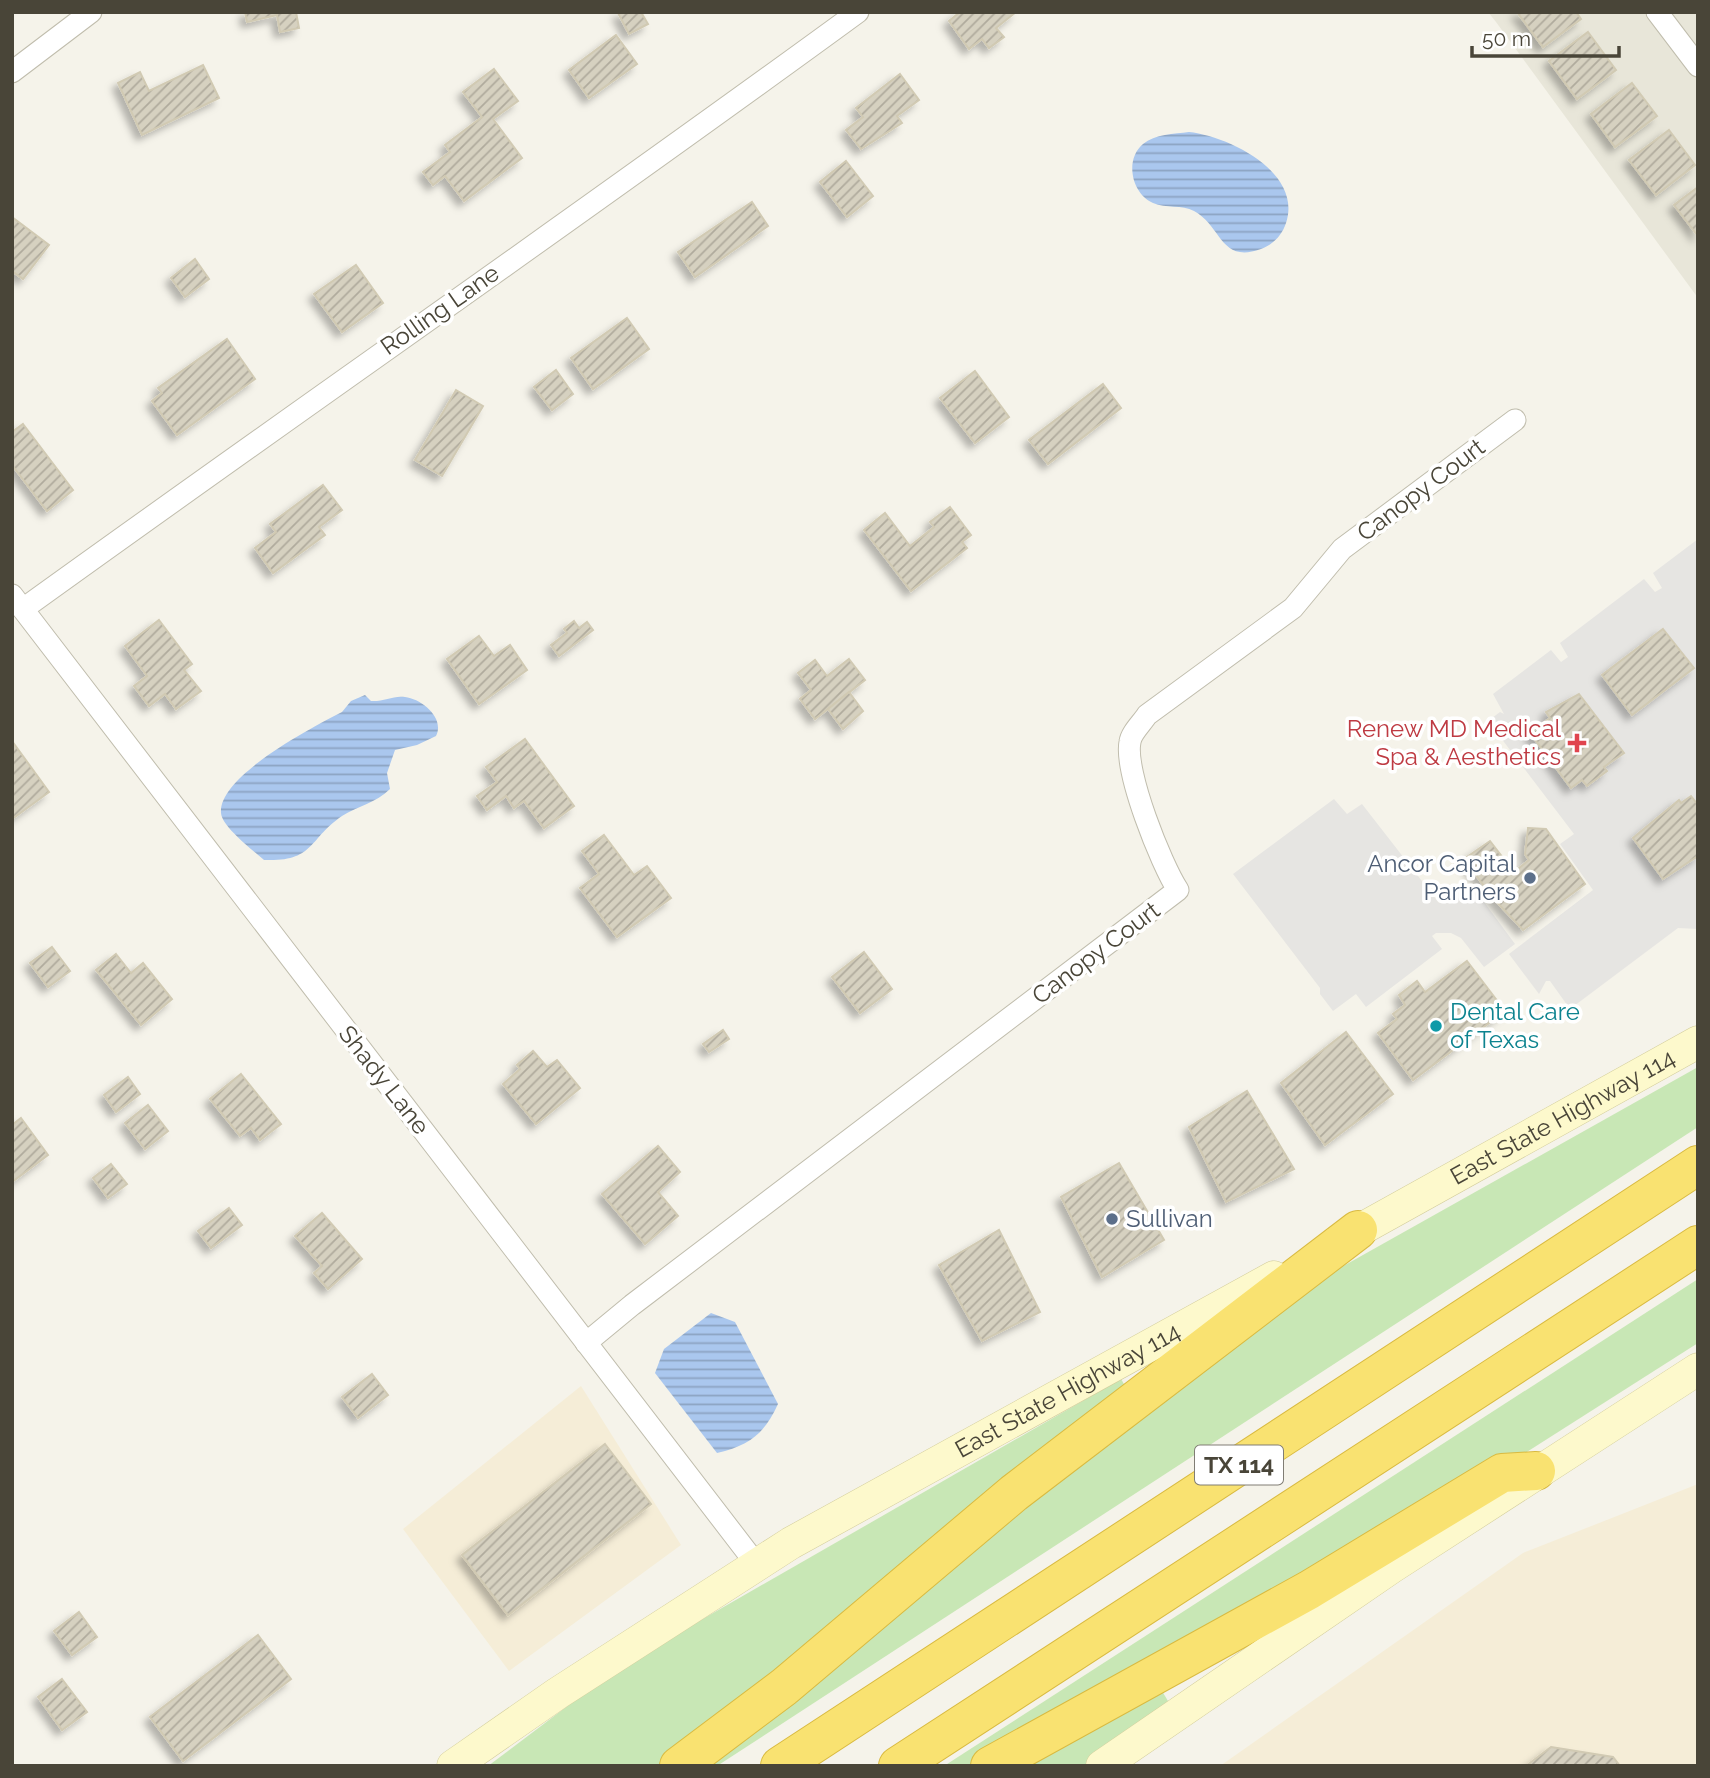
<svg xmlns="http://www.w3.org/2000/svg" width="1710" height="1778" font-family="Raleway,sans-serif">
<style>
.residential{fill:#e8e6d9}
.commercial{fill:#f5edd7}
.grass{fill:#c8e7b5}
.parking{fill:#e6e5e2}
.water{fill:url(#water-rules)}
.building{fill:url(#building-hatch);stroke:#d1cab3;stroke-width:2;filter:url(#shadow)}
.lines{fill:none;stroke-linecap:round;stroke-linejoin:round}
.minor-casing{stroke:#c0bdad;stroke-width:23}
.secondary-casing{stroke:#d3cd9b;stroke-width:33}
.motorway-casing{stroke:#d9ba41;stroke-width:40}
.minor{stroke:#fff;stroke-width:21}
.secondary{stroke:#fdf9cc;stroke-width:32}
.motorway{stroke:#f9e271;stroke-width:38}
.health-dot{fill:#e0444e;stroke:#fff;stroke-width:2.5}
.service-dot{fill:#5c6f8a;stroke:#fff;stroke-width:2.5}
.culture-dot{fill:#0f9aa8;stroke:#fff;stroke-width:2.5}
.labels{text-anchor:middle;stroke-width:7;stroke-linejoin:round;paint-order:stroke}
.shield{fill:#fff;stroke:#807d74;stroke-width:2}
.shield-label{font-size:23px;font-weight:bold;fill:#494538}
.street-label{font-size:24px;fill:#494538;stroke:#fff}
.health-label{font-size:24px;fill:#be3a42;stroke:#fff;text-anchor:end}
.service-label{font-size:24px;fill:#4e5e75;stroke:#fff;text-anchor:end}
.culture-label{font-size:24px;fill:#0d838f;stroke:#fff;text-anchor:start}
</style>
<defs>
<pattern id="water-rules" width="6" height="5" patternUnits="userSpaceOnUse" patternTransform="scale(1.75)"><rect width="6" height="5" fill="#aac7ee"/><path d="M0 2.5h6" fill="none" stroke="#8ca3c2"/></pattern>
<pattern id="building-hatch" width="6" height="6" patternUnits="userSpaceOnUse" patternTransform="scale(1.75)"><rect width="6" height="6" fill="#d6d1c0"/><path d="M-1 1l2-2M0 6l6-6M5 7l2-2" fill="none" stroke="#b0ab9d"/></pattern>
<filter id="shadow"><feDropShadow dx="-5.5" dy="5.5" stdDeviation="3.5" flood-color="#0004"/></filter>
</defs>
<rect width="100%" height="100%" fill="#f5f3ea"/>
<!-- residential -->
<polygon class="residential" points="1488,12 1698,12 1698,298 1496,22"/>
<!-- commercial -->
<g class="commercial">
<polygon points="581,1386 681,1545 509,1671 403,1529"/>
<polygon points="1698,1484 1698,1766 1220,1766 1523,1553"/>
</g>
<!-- grass -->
<g class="grass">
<polygon points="1698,1067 1698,1127 717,1766 698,1766 906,1595 1338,1269"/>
<polygon points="1698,1279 1698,1343 1464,1492 975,1766 944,1766"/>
<polygon points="1121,1379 1127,1389 669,1766 488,1766 582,1695 701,1620"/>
<polygon points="1159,1686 1171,1706 1083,1766 1015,1766"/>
</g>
<!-- parking -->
<g class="parking">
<polygon points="1698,539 1698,929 1678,928 1570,1009 1550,981 1546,981 1539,994 1509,954 1593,890 1560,844 1574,834 1488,721 1500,712 1504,714 1493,694 1551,650 1561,662 1568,657 1560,643 1644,579 1655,592 1662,588 1653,573"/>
<polygon points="1334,799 1347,814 1362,804 1439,903 1450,895 1459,898 1473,887 1515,944 1484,967 1461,938 1451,933 1436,933 1432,936 1442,949 1366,1007 1356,994 1333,1011 1320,994 1320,988 1233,874"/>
</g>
<!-- water -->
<g class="water">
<path d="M 1189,132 C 1228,136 1303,172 1286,223 C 1282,235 1274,244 1261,249 C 1220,264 1222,226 1194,211 C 1182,204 1166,209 1153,203 C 1132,194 1124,160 1143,144 C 1155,134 1174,134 1189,132 Z"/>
<path d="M 365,695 L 371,701 C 383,702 394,695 405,697 C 422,699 445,718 436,736 L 417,745 L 395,750 L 387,773 L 390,789 C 376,803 358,806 342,816 C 308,839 315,862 264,860 C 254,851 222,827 221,813 C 218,776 313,727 342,712 L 351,701 Z"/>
<path d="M 711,1313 L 735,1322 L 778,1404 C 764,1434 750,1445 717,1453 L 655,1373 L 664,1349 Z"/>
</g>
<!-- building -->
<g class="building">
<polygon points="245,12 296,12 299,28 280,32 277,15 247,22"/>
<polygon points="641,12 648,24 629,34 618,13"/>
<polygon points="960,12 1016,12 996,28 1004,37 989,48 982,39 969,49 949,21"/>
<polygon points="1517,12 1576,12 1581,19 1543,47"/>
<polygon points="1588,32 1616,70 1577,99 1549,61"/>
<polygon points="616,35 637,64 589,98 569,70"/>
<polygon points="203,65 219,98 142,135 118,83 140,72 149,91"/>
<polygon points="494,69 518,101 493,119 522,158 464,201 445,176 433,185 423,172 450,152 445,145 482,117 463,92"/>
<polygon points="900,74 919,100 897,116 902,123 861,149 846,130 863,117 856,108"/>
<polygon points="1632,83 1657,116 1615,147 1591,114"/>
<polygon points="1669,130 1695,165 1656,195 1629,160"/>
<polygon points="846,161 873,196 847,217 820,182"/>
<polygon points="1698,187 1698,236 1674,205"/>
<polygon points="752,202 768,226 695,277 678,252"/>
<polygon points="12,217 49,245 23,279 12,271"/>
<polygon points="195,259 209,279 185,297 171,278"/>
<polygon points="356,265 383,303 342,332 314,294"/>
<polygon points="627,318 649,349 593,389 571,358"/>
<polygon points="227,339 255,379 177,435 152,401 162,393 158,388"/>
<polygon points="556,370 573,394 552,410 534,387"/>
<polygon points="975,371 1009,417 975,443 940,398"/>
<polygon points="1103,384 1121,408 1048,464 1029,440"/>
<polygon points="456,390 483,406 442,476 415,460"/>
<polygon points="23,424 73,490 47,511 12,465 12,432"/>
<polygon points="323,485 342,510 319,527 325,535 273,573 255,548 276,532 270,524"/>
<polygon points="950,507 971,535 962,542 967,548 911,591 864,530 885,513 910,546 934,527 930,522"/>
<polygon points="159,620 192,664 184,670 201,691 176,709 165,694 149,706 134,686 147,676 125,646"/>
<polygon points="574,621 579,628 587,622 593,630 559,656 551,645 567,633 564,629"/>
<polygon points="1663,629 1694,668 1632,715 1602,675"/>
<polygon points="479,636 494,656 510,645 527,670 479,704 447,659"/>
<polygon points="849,659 865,680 815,719 800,699 811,690 798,673 815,660 827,676"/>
<polygon points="849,692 863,711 843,729 828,709"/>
<polygon points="1579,694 1624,753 1604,767 1607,771 1587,786 1582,780 1571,788 1530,733 1550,718 1546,712"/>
<polygon points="525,739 574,806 544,828 524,801 514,808 506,796 487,810 477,796 497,782 486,767"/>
<polygon points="12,741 49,792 12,819"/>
<polygon points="1691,796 1698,805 1698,856 1663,879 1633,838 1679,800 1681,803"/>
<polygon points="1528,828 1546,829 1585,884 1523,930 1493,898 1464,859 1490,841 1514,872 1529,860 1525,854"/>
<polygon points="604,835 634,875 647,866 671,898 617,937 580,888 599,874 582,851"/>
<polygon points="52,947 70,971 48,987 30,963"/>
<polygon points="864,952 892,989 860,1013 832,977"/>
<polygon points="116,954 131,973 143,963 172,999 141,1025 96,970"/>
<polygon points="1467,961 1505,1011 1413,1080 1378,1033 1397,1019 1393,1014 1405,1005 1399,995 1417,981 1425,992"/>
<polygon points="723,1030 729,1039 709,1052 703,1044"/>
<polygon points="1346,1032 1393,1094 1325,1145 1281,1083"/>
<polygon points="533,1051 547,1067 557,1060 580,1088 536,1124 503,1084 520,1069 517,1065"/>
<polygon points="241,1074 281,1124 260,1140 251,1128 240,1136 210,1099"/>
<polygon points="128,1077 140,1094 116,1112 104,1095"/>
<polygon points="1247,1091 1294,1169 1226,1202 1189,1127"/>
<polygon points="148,1105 168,1131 145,1149 125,1123"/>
<polygon points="21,1118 48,1155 12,1182 12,1125"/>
<polygon points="658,1146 680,1172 658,1192 678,1216 645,1244 602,1194"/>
<polygon points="1119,1163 1164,1240 1102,1277 1061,1197"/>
<polygon points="111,1164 127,1184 108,1198 93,1178"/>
<polygon points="229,1208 242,1225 211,1248 198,1231"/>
<polygon points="322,1213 362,1259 328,1289 314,1273 322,1266 295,1236"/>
<polygon points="999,1230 1040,1312 982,1341 939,1265"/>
<polygon points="372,1374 388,1395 358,1418 342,1397"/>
<polygon points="605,1444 651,1504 508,1615 462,1555"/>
<polygon points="79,1612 97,1637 72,1655 54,1631"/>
<polygon points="258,1635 291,1679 183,1761 150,1717"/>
<polygon points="62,1679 87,1712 62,1730 38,1697"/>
<polygon points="1551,1747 1613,1757 1620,1766 1526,1766"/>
</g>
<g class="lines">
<!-- minor casing -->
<g class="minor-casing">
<g id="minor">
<polyline points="1657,12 1698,66"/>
<polyline points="12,72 91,12"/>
<polyline points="12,595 757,1565"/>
<path d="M 23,609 C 300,409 582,214 858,12"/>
<path d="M 586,1343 L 632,1305 L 1178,890 C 1161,864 1124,771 1130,742 C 1131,733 1142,723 1147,715 L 1293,608 L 1342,549 L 1515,420"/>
</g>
</g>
<!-- secondary casing -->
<g class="secondary-casing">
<g id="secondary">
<path id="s1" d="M 1338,1242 L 1698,1042"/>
<path id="s2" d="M 453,1766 L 558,1693 L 791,1543 L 1274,1277"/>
<polyline points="1102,1766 1392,1567 1698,1369"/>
</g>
</g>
<!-- motorway casing -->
<g class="motorway-casing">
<g id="motorway">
<polyline points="679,1766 784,1687 1014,1493 1358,1230"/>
<polyline points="780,1766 1698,1165"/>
<polyline points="898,1766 1698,1245"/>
<polyline points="990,1766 1309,1590 1502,1473 1536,1471"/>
</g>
</g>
<!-- minor -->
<use href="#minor" class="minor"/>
<!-- secondary -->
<use href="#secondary" class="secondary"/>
<!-- motorway -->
<use href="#motorway" class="motorway"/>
</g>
<!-- markers -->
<path class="health-dot" d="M1573.5 732.5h7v7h7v7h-7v7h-7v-7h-7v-7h7z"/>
<g class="service-dot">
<circle cx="1530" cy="878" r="7"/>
<circle cx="1112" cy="1219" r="7"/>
</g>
<circle class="culture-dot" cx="1436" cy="1026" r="7"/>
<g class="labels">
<!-- shield labels -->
<rect class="shield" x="1195" y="1445.5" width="88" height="39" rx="5"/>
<g class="shield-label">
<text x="1239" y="1473">TX 114</text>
</g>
<!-- street labels -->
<g class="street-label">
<text transform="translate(440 310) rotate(-35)" y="8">Rolling Lane</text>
<text transform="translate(1421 490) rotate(-37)" y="8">Canopy Court</text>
<text transform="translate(1096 953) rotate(-37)" y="8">Canopy Court</text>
<text transform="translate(384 1080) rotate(52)" y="8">Shady Lane</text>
<text dy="8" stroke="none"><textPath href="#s1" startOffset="257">East State Highway 114</textPath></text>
<text dy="8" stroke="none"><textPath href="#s2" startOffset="721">East State Highway 114</textPath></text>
</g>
<!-- health labels -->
<g class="health-label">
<text x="1561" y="737">Renew MD Medical<tspan x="1561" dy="28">Spa &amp; Aesthetics</tspan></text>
</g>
<!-- service labels -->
<g class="service-label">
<text x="1516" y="872">Ancor Capital<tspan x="1516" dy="28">Partners</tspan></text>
<text x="1126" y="1227" text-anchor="start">Sullivan</text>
</g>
<!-- culture labels -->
<g class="culture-label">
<text x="1450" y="1020">Dental Care<tspan x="1450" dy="28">of Texas</tspan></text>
</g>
</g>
<!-- border -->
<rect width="1710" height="1778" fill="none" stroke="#494538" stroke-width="28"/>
<!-- scale -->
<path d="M1472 46v10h147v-10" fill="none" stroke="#494538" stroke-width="3.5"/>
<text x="1482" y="46" font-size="21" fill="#494538" stroke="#ffffff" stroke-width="5" paint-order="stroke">50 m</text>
</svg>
